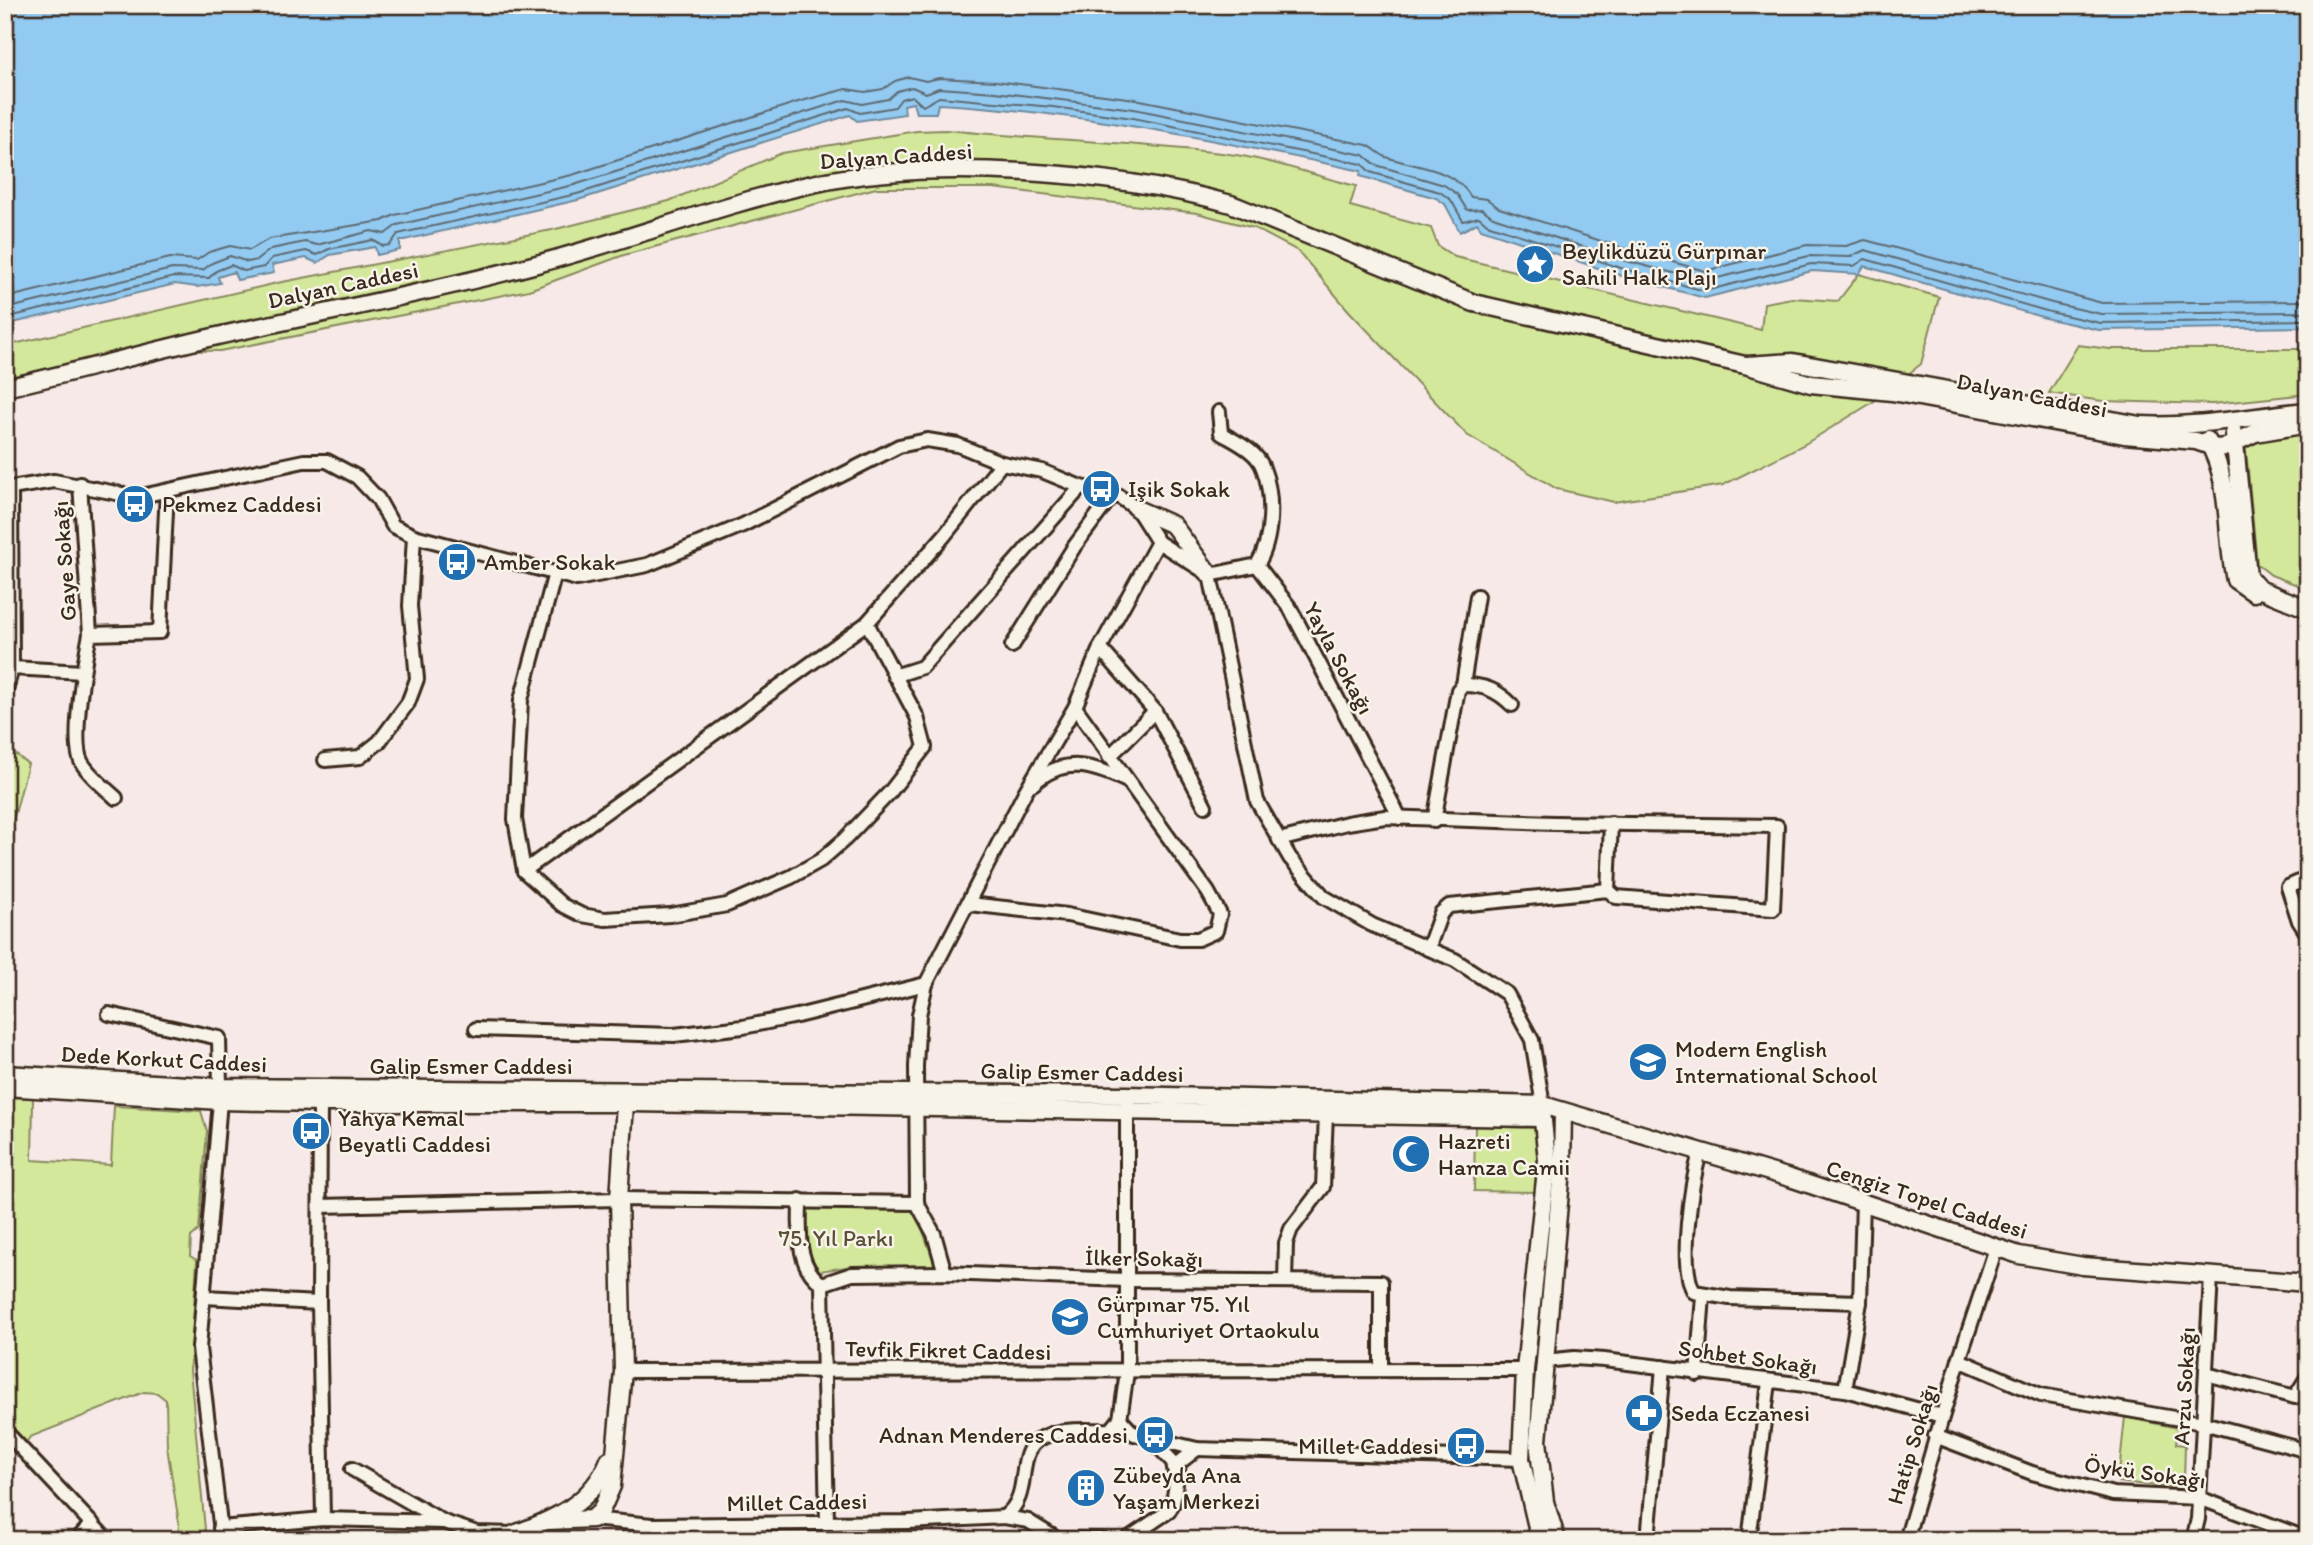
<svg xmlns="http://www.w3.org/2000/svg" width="2313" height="1545" font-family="Itim,sans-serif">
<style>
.green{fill:#d4e89c;stroke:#88895d;stroke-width:2}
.water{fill:#92caf1;stroke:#6f8a9d;stroke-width:2}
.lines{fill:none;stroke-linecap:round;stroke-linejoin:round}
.shore{stroke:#5e6a72;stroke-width:2}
.minor-casing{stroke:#3b2a1e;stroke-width:18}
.tertiary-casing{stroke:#3b2a1e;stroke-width:21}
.minor{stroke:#f7f3e8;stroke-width:12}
.tertiary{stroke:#f7f3e8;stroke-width:16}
.labels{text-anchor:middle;stroke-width:5;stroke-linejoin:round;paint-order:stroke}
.street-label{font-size:23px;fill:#3b2a1e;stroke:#f7f3e8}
.poi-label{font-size:23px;fill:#3b2a1e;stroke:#f7f3e8;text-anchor:start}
.park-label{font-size:23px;fill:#5a5037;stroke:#f7f3e8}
</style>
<rect width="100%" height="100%" fill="#f6e9e7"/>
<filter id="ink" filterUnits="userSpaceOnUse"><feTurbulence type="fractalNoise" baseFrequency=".0143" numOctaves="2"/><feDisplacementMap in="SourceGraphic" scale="14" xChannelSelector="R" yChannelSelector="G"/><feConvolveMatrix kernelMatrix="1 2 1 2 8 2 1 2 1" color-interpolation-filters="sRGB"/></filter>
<g filter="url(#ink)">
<!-- green -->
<g class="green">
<path d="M 946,130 C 1043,140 1140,142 1236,155 C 1276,161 1316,176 1356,186 L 1350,206 L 1431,228 L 1438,246 L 1455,257 L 1761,330 L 1764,303 L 1792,298 L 1838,301 L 1859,274 L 1939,297 L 1921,364 L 1873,402 L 1805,444 L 1723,485 L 1614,502 L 1557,489 L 1467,435 L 1349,311 L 1298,251 L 1254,228 L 1197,213 L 993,188 L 876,188 L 624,255 L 529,290 L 220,351 L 148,350 L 5,378 L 5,346 L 277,283 L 552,230 L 669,201 L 782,153 L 917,131 Z"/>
<polygon points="2078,345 2110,349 2308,349 2308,394 2212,404 2102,401 2049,393"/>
<polygon points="2308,426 2308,589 2271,575 2257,564 2245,439"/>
<polygon points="5,746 28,764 5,852"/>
<polygon points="5,1097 33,1098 32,1160 111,1165 114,1106 201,1111 207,1131 199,1230 191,1237 190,1256 197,1260 190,1370 206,1540 178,1540 179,1523 167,1447 166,1400 157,1393 144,1392 30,1437 25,1444 5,1423"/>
<polygon points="1475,1126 1536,1128 1541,1149 1539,1192 1474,1191"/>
<polygon points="914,1207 936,1267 853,1266 820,1271 805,1249 806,1208"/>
<polygon points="2125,1417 2178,1428 2176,1444 2185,1445 2184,1479 2179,1488 2118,1482"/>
</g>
<!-- water -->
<path class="water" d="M 5,5 L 2308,5 L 2308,327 L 2099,330 L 2049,319 L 1864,266 L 1859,274 L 1812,271 L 1705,298 L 1622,276 L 1481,229 L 1477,223 L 1460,232 L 1445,204 L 1436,198 L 1360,176 L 1361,171 C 1221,141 1081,112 938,104 L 936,113 L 916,113 L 913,103 L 904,105 L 905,114 L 857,121 L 850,115 L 578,200 L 400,241 L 400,250 L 377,255 L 375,247 L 330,255 L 317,263 L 306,258 L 272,265 L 274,273 L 237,280 L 234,272 L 218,277 L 220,283 L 197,287 L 175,284 L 5,325 Z"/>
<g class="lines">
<!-- shore -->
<g class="shore">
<path d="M 5,298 L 170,258 L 197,260 L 209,252 L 230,246 L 250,250 L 269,239 L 382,221 L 395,215 L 572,175 L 798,102 L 846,89 L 865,92 L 883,89 L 895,81 L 909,77 L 926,81 L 939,78 L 996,81 L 1135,99 L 1367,145 C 1374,148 1379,154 1386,157 C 1416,168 1453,167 1471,197 L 1487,199 L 1499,208 L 1629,250 L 1705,271 L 1807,245 L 1846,246 L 1865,240 L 2102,303 L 2308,301"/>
<polyline points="5,309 172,269 203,270 212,263 230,256 248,262 257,260 271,249 305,242 317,245 371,231 385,234 397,225 574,185 845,100 862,104 888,99 897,91 912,87 926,93 939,88 995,92 1134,109 1364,155 1376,165 1444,185 1457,194 1467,210 1482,209 1493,217 1626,261 1705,281 1809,256 1850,257 1865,250 2052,303 2101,314 2308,312"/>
<polyline points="5,318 174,277 209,278 216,271 231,265 244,271 264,267 272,258 306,251 317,255 329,249 373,240 383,246 390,245 398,234 577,194 848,108 860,113 895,107 901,99 912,96 923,106 939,97 1053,107 1133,118 1362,164 1370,172 1440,192 1451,200 1463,221 1479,217 1487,224 1624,269 1705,291 1811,264 1854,266 1865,259 2050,312 2100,323 2308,320"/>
</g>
<!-- minor casing -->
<g class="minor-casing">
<g id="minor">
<path d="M 1219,412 L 1221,433 C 1236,442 1257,451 1263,468 C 1274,496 1273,540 1257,565"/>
<polyline points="80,484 90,634"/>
<polyline points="5,489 54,481 137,497 304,461 327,461 357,477 378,499 393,526 414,536 577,579 647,565 743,525 899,446 927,440 958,445 1002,463 1042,471 1081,487 1114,493 1137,509 1158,542 1210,575 1257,801 1290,858 1324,897 1372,925 1455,960 1507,994 1532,1040 1543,1105"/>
<polyline points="555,573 521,700 515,819 524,871 562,905 582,915 605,919 670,915 727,905 791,877 821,860 845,839 890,792 925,747 917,717 867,623 944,536 1002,463"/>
<polyline points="1210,575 1257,565 1290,608 1400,818"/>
<polyline points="1012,646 1074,547 1114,493"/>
<polyline points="1100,648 1155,711 1205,806"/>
<polyline points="5,670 12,668 11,488"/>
<polyline points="894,676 922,667 1081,487"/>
<polyline points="1463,685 1477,596"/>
<polyline points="5,694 12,668 83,672"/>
<polyline points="1109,757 1155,711"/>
<polyline points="325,760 360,757 379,742 408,703 417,679 410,606 414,536"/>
<path d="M 1033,784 C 1063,756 1092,765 1125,780"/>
<path d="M 116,798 C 104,787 90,776 82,763 C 70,744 85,658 90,634 L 160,632 L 167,491"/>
<path d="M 1434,821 L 1458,690 L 1463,685 C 1484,685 1497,690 1512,705"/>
<polyline points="1279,840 1347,823 1385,817 1554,823 1777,826 1773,909 1616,897 1608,890 1449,906 1441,913 1428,949"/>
<polyline points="524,871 867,623"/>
<polyline points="2308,878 2288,887 2299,921 2308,935"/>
<polyline points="1608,890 1611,823"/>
<polyline points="969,904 1067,915 1180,939 1198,939 1216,931 1220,914 1208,892 1075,707"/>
<polyline points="109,1014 219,1038 220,1087"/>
<polyline points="476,1029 674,1035 743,1027 797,1016 926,984"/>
<polyline points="220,1101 199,1348 222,1540"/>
<polyline points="320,1103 319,1303 323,1519"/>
<path d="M 1700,1152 C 1692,1182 1678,1265 1694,1292 L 1730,1298 L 1860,1302"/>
<path d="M 800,1200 C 800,1230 795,1265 822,1284 L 827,1523"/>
<polyline points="917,1203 934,1234 945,1273"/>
<polyline points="320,1206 619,1199 917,1203 916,1066 919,1015 926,984 1025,792 1075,707 1100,648 1158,542"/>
<polyline points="1996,1248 1959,1360 2041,1395 2203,1423 2308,1451"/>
<polyline points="1285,1281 1286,1243 1291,1229 1323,1187 1326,1114"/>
<polyline points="822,1284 852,1274 945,1273 1126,1280 1381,1282 1381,1368"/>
<polyline points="204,1297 319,1303"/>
<polyline points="1545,1361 1574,1358 1604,1360 1845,1390 1942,1416"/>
<polyline points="623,1371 1525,1370"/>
<polyline points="1697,1374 1703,1296"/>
<polyline points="2206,1374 2295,1397 2308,1376"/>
<polyline points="1845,1390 1860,1302 1863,1202"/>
<polyline points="1120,1419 1127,1372 1127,1103"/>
<polyline points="5,1431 107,1540"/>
<polyline points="1935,1436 2032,1473 2113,1494 2199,1498 2308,1539"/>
<polyline points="1153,1441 1173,1462 1175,1474"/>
<polyline points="352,1469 444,1522 477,1533 514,1534"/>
<path d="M 1004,1517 C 1038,1491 1007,1448 1051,1434 C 1069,1428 1092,1431 1111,1430 L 1120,1419 L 1134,1434 L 1197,1449 L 1521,1459"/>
<polyline points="592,1519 652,1525 908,1522 1004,1517 1028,1521 1057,1539 1104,1540"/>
<polyline points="652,1525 653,1540"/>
<polyline points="220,1528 323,1519 444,1522"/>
<polyline points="77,1540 92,1523"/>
<polyline points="1126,1540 1169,1511 1173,1503 1179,1463 1197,1449"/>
<polyline points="1648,1540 1663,1367"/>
<polyline points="1749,1540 1769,1382"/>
<polyline points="1906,1540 1959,1360"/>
<polyline points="2193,1540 2198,1519 2211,1276"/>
</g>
</g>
<!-- tertiary casing -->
<g class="tertiary-casing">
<g id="tertiary">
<path d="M 1747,365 L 1793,362 L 2140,425 C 2196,428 2251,416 2308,411"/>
<path d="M 5,388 C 75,372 144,353 213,337 C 320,313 428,293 533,265 C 626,241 718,205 812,184 C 931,158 1113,171 1231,204 L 1474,303 L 1745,365 L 1811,384 L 1892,392 L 2124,435 L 2196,441 L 2216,448 L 2226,447 L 2255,433 L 2308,424"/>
<polyline points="2234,433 2248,577 2259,589 2308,609"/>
<path d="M 2207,440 C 2232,482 2225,534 2235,580 L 2254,593"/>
<polyline points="1137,509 1173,525 1210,575"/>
<polyline points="5,1074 220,1087 1126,1095 1543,1105 1790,1178 2019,1255 2083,1266 2308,1283"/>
<polyline points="5,1087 220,1101 320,1103 631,1103 635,1096"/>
<polyline points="631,1103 1541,1118"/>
<polyline points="549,1521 592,1519 601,1511 612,1486 623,1371 619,1199 625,1103"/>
<path d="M 514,1540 L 514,1534 C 555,1519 592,1503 609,1460"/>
<polyline points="1540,1540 1521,1459 1525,1370 1547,1160 1542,1111"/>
<polyline points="1557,1540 1545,1502 1538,1441 1562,1169 1563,1112"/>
</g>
</g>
<!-- minor -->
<use href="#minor" class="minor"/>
<!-- tertiary -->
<use href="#tertiary" class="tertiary"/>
</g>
</g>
<!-- icons -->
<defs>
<g id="sight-disc" transform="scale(2.0125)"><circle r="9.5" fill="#1f6fb2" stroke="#f7f3e8"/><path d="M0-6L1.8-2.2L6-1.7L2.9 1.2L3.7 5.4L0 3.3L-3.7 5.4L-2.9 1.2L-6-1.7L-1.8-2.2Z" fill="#fff"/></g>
<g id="bus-disc" transform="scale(2.0125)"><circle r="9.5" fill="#1f6fb2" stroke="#f7f3e8"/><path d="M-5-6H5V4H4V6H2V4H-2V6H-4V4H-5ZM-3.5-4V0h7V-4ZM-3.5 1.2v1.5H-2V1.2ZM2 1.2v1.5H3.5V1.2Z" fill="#fff"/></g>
<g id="school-disc" transform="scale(2.0125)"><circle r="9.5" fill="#1f6fb2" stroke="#f7f3e8"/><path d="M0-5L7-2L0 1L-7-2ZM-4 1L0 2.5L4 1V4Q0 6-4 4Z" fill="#fff"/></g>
<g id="mosque-disc" transform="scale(2.0125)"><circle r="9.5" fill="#1f6fb2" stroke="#f7f3e8"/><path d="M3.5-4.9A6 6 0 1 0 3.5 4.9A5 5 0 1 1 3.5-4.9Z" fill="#fff"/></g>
<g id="pharmacy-disc" transform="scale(2.0125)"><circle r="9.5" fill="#1f6fb2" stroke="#f7f3e8"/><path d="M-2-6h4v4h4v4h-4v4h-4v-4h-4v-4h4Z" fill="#fff"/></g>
<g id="building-disc" transform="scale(2.0125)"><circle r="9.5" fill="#1f6fb2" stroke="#f7f3e8"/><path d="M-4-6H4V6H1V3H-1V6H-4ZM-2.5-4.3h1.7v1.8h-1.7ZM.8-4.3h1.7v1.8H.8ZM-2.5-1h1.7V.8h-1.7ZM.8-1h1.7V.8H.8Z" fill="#fff"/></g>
</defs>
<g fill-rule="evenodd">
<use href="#sight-disc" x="1535" y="264"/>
<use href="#bus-disc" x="1101" y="489"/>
<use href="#bus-disc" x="135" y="504"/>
<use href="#bus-disc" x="457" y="562"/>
<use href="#school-disc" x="1648" y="1062"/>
<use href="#bus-disc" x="311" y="1131"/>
<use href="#mosque-disc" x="1411" y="1154"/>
<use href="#school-disc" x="1070" y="1317"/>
<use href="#pharmacy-disc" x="1644" y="1413"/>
<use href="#bus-disc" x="1155" y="1435"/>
<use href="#bus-disc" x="1466" y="1446"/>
<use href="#building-disc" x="1086" y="1488"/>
</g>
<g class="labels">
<!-- street labels -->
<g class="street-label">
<text transform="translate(896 156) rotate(-4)" y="8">Dalyan Caddesi</text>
<text transform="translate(343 285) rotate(-12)" y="8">Dalyan Caddesi</text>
<text transform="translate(2032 395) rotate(11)" y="8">Dalyan Caddesi</text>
<text transform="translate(64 561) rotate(-94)" y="8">Gaye Sokağı</text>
<text transform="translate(1339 658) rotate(62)" y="8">Yayla Sokağı</text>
<text transform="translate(164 1059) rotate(3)" y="8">Dede Korkut Caddesi</text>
<text x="471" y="1074">Galip Esmer Caddesi</text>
<text transform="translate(1082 1072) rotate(1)" y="8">Galip Esmer Caddesi</text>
<text transform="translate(1927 1199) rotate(18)" y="8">Cengiz Topel Caddesi</text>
<text transform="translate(1144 1258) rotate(1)" y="8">İlker Sokağı</text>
<text transform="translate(948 1350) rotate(1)" y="8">Tevfik Fikret Caddesi</text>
<text transform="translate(1748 1357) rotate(8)" y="8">Sohbet Sokağı</text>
<text transform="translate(2184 1386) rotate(-87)" y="8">Arzu Sokağı</text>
<text transform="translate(1912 1444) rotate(-73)" y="8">Hatip Sokağı</text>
<text transform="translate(2145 1472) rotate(8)" y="8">Öykü Sokağı</text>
<text transform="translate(797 1502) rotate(-1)" y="8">Millet Caddesi</text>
</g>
<!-- poi labels -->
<g class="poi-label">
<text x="1562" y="259">Beylikdüzü Gürpınar<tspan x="1562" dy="26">Sahili Halk Plajı</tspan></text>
<text x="1128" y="497">Işik Sokak</text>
<text x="162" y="512">Pekmez Caddesi</text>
<text x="484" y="570">Amber Sokak</text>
<text x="1675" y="1057">Modern English<tspan x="1675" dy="26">International School</tspan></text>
<text x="338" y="1126">Yahya Kemal<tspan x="338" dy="26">Beyatli Caddesi</tspan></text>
<text x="1438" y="1149">Hazreti<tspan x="1438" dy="26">Hamza Camii</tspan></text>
<text x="1097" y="1312">Gürpınar 75. Yıl<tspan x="1097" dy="26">Cumhuriyet Ortaokulu</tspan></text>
<text x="1671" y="1421">Seda Eczanesi</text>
<text x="1128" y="1443" text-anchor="end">Adnan Menderes Caddesi</text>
<text x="1439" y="1454" text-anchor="end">Millet Caddesi</text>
<text x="1113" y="1483">Zübeyda Ana<tspan x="1113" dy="26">Yaşam Merkezi</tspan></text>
</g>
<!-- park labels -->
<g class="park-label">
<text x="836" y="1246">75. Yıl Parkı</text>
</g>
</g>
<!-- margin -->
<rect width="2313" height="1545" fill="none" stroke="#f7f3e8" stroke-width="28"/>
<rect x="14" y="14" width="2285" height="1517" fill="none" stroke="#3b2a1e" stroke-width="2.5" filter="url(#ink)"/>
</svg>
